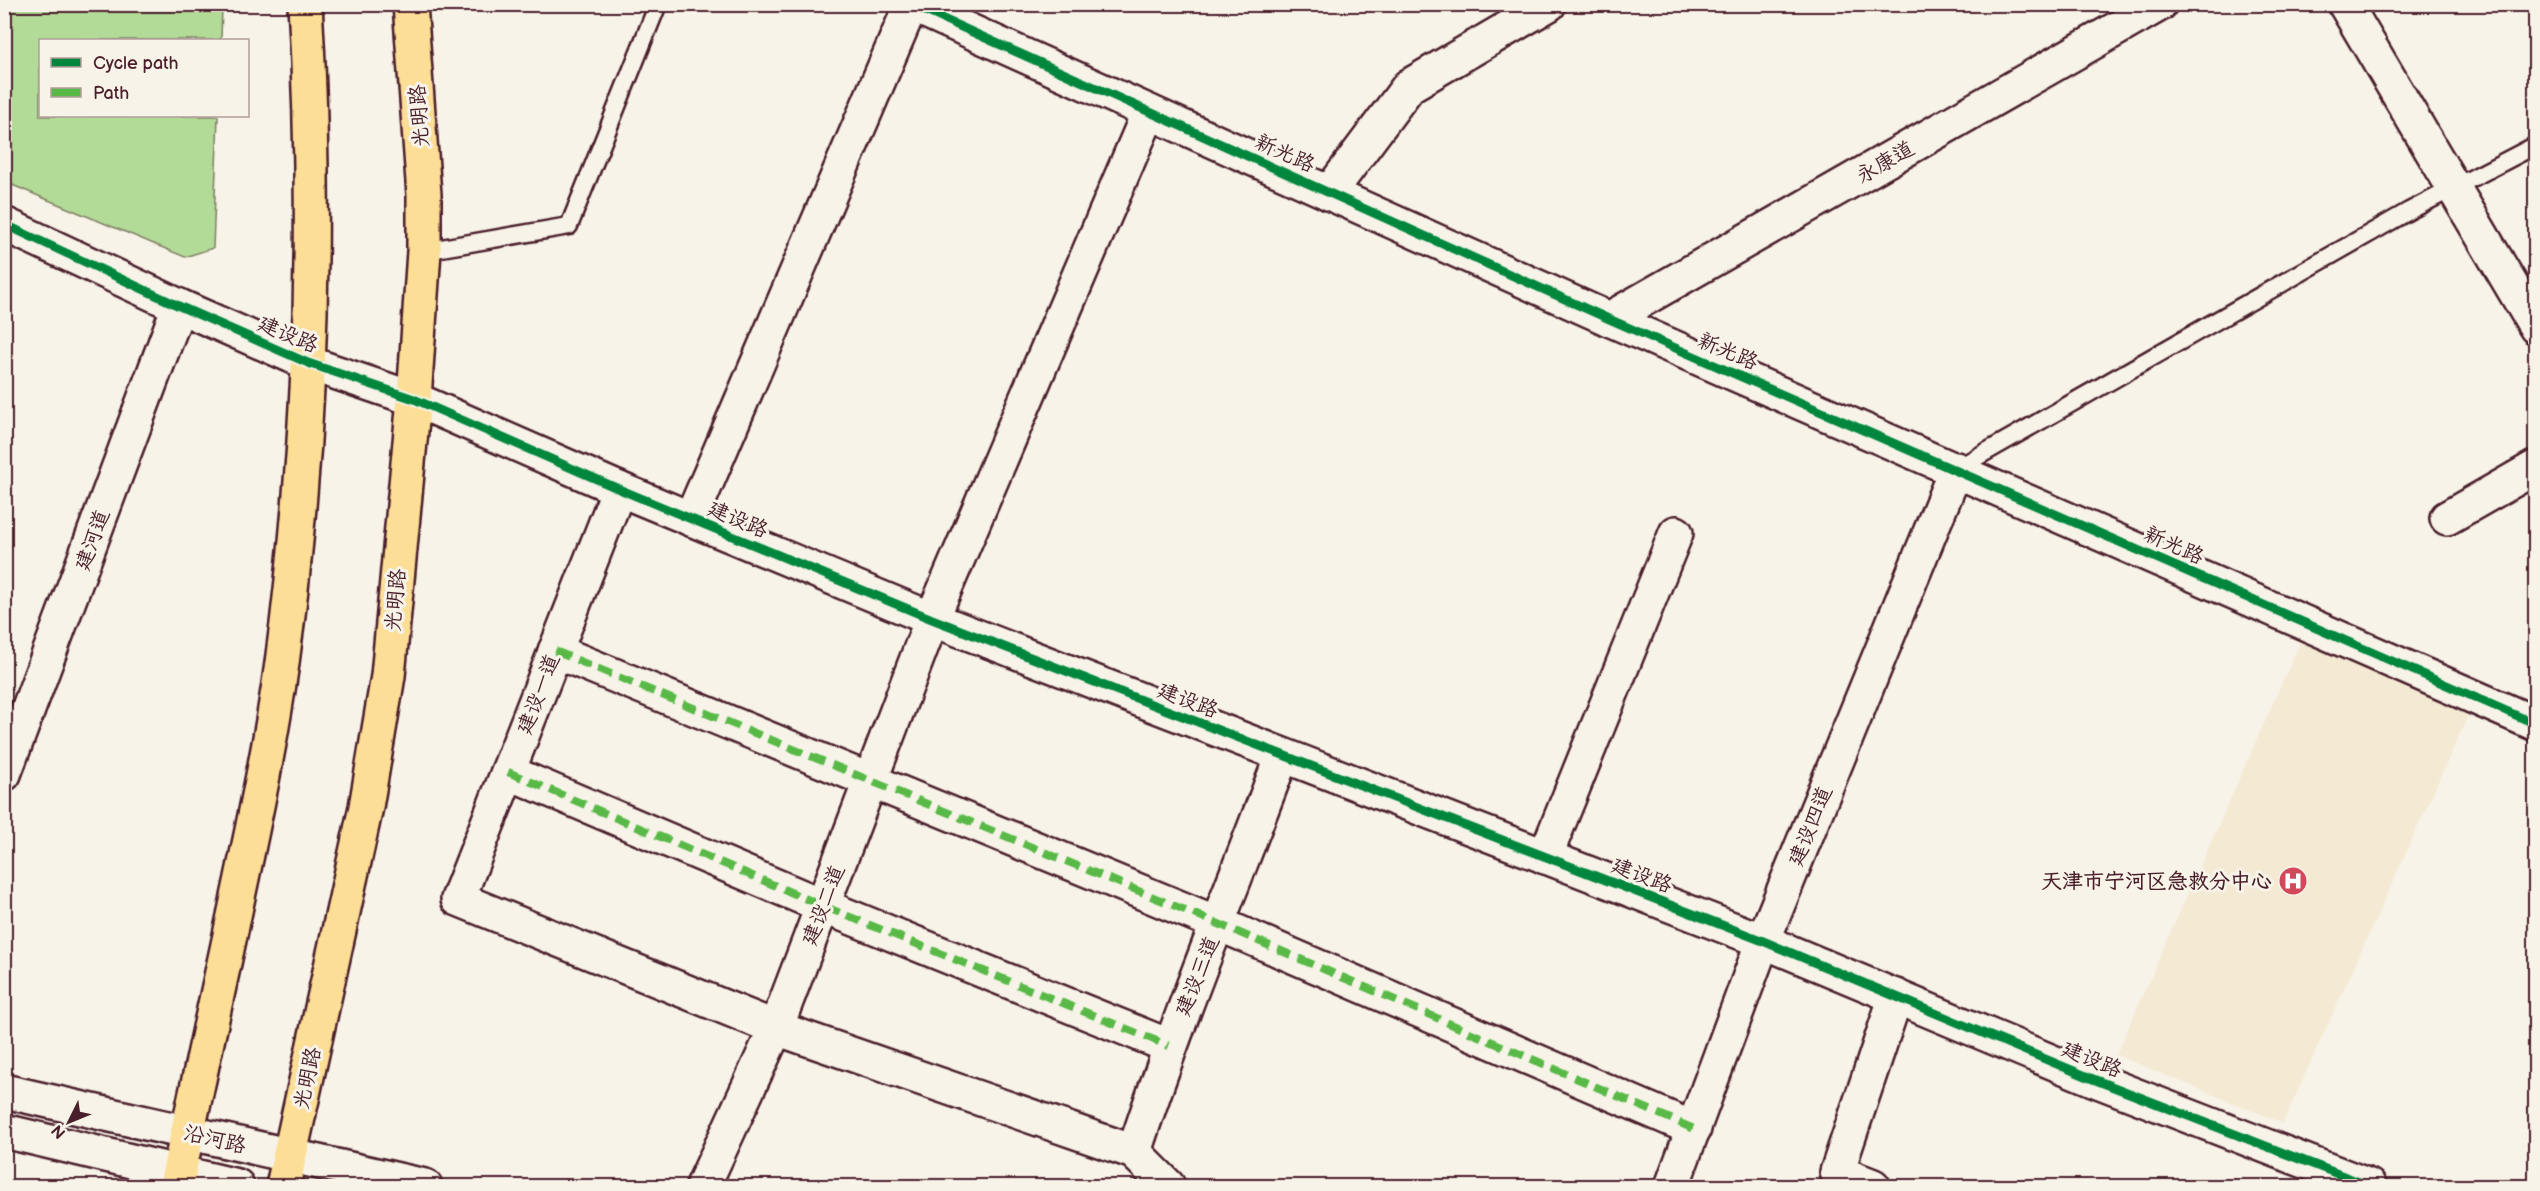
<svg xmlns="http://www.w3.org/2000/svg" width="2540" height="1191" font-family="'Balsamiq Sans','LXGW WenKai TC',sans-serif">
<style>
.built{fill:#f4e9d3}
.green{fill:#b3db98;stroke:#7e7d62;stroke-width:1.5}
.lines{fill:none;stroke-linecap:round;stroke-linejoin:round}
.lane-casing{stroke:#4a1f2b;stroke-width:21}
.street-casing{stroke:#4a1f2b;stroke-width:38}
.secondary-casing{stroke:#4a1f2b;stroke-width:38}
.primary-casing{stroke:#4a1f2b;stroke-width:38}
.lane{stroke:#f7f3e8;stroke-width:16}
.street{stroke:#f7f3e8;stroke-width:33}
.secondary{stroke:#f7f3e8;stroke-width:33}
.primary{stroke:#fcde96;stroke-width:33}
.quiet{stroke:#58b947;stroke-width:8;stroke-dasharray:15 8;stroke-linecap:butt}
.cycleway-casing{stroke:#f7f3e8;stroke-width:13}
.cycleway{stroke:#00873e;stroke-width:9}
.labels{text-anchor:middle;stroke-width:6;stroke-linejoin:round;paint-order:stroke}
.street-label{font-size:21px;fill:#4a1f2b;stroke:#f7f3e8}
.poi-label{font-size:21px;font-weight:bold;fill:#4a1f2b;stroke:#f7f3e8;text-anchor:end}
</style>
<rect width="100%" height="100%" fill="#f7f3e8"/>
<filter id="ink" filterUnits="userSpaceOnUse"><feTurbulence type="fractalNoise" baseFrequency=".0167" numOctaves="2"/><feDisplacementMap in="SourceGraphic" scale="12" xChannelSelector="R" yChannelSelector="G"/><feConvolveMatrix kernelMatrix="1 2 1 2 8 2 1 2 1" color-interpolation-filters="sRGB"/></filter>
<g filter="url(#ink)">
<!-- built -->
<polygon class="built" points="2303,636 2472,707 2283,1123 2116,1055"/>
<!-- green -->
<polygon class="green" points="4,5 222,5 221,40 40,40 40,116 218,116 213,248 185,257 5,182"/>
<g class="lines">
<!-- lane casing -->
<g class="lane-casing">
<g id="lane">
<polyline points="424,251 569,226 658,4"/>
<polyline points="1956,469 2409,211 2536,145"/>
</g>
</g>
<!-- street casing -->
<g class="street-casing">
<g id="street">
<polyline points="2345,4 2536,327"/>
<polyline points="1329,193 1409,86 1549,4"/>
<polyline points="414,399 619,489 932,619 1763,941 2093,1079 2369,1186"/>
<polyline points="619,489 458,899 776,1028 1134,1152"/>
<polyline points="2447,518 2536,467"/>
<polyline points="691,519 911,5"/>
<polyline points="555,651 1219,924 1694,1129"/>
<polyline points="508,772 823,906 1169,1046"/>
<polyline points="4,774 179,306"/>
<polyline points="1545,857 1676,533"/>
<polyline points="703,1186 776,1028 932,619 1149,112"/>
<path d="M 1168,1186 L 1134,1152 C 1178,1018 1232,888 1282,756"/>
<polyline points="1672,1186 1763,941 1956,469"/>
<polyline points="1873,1186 1837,1172 1896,996"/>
</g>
</g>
<!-- secondary casing -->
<g class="secondary-casing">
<g id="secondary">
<polyline points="910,4 1609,319 2536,724"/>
<polyline points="4,224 179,306 308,363 414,399"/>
<polyline points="1609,319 2160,4"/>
<polyline points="4,1091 425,1186"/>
<polyline points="4,1131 237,1186"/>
</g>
</g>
<!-- primary casing -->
<g class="primary-casing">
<g id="primary">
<path d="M 176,1186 C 194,1105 211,1022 229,940 C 248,848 269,757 282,663 C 311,446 318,223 305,4"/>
<polyline points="283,1186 366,807 388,676 414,399 424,251 424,195 410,4"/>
</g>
</g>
<!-- lane -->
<use href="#lane" class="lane"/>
<!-- street -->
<use href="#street" class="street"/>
<!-- secondary -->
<use href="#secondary" class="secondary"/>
<!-- primary -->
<use href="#primary" class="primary"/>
<!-- quiet -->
<g class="quiet">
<polyline points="555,651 1219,924 1694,1129"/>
<polyline points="508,772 823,906 1169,1046"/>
</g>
<!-- cycleway casing -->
<g class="cycleway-casing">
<g id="cycleway">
<polyline points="910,4 1609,319 2536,724"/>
<polyline points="4,224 179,306 308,363 414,399 619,489 932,619 1763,941 2093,1079 2369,1186"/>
</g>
</g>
<!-- cycleway -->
<use href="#cycleway" class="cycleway"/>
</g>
</g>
<!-- icons -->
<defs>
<g id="hospital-disc" transform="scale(1.5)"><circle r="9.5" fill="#d1495b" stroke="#f7f3e8"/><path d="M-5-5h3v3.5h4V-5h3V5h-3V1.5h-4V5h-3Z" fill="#fff"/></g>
</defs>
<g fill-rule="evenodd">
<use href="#hospital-disc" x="2293" y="881"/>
</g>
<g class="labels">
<!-- street labels -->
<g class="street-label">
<text transform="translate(419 116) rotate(-94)" y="7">光明路</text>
<text transform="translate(1285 153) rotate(24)" y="7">新光路</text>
<text transform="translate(1885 162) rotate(-30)" y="7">永康道</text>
<text transform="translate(288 334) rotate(23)" y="7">建设路</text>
<text transform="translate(1728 351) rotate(23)" y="7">新光路</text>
<text transform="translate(738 519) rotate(23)" y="7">建设路</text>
<text transform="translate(92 540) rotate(-70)" y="7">建河道</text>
<text transform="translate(2174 545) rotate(24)" y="7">新光路</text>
<text transform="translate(395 600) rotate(-85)" y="7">光明路</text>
<text transform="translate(538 694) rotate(-69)" y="7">建设一道</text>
<text transform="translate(1188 700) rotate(21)" y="7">建设路</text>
<text transform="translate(1810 826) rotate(-68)" y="7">建设四道</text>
<text transform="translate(1642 875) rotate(21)" y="7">建设路</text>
<text transform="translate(823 905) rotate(-69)" y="7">建设二道</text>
<text transform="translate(1197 976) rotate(-68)" y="7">建设三道</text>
<text transform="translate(2092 1059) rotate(22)" y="7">建设路</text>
<text transform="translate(307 1078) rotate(-78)" y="7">光明路</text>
<text transform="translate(215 1139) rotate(13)" y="7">沿河路</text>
</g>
<!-- poi labels -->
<g class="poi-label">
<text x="2272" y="888">天津市宁河区急救分中心</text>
</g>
</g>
<!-- margin -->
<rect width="2540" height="1191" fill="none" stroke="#f7f3e8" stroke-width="24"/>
<rect x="12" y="12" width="2516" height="1167" fill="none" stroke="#4a1f2b" stroke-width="2" filter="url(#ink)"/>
<!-- legend -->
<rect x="39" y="39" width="210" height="78" fill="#f7f3e8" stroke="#b29e9c" stroke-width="1.5"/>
<rect x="51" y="58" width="30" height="9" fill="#00873e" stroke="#b29e9c" stroke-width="1.5"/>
<text x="93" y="69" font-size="18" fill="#4a1f2b">Cycle path</text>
<rect x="51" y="88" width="30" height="9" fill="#58b947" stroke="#b29e9c" stroke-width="1.5"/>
<text x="93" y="99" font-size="18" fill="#4a1f2b">Path</text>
<!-- north arrow -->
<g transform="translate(69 1122) rotate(227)" stroke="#f7f3e8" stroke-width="4.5" paint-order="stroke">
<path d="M0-4.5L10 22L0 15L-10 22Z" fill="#4a1f2b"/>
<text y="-9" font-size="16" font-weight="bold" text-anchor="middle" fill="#4a1f2b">N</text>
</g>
</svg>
